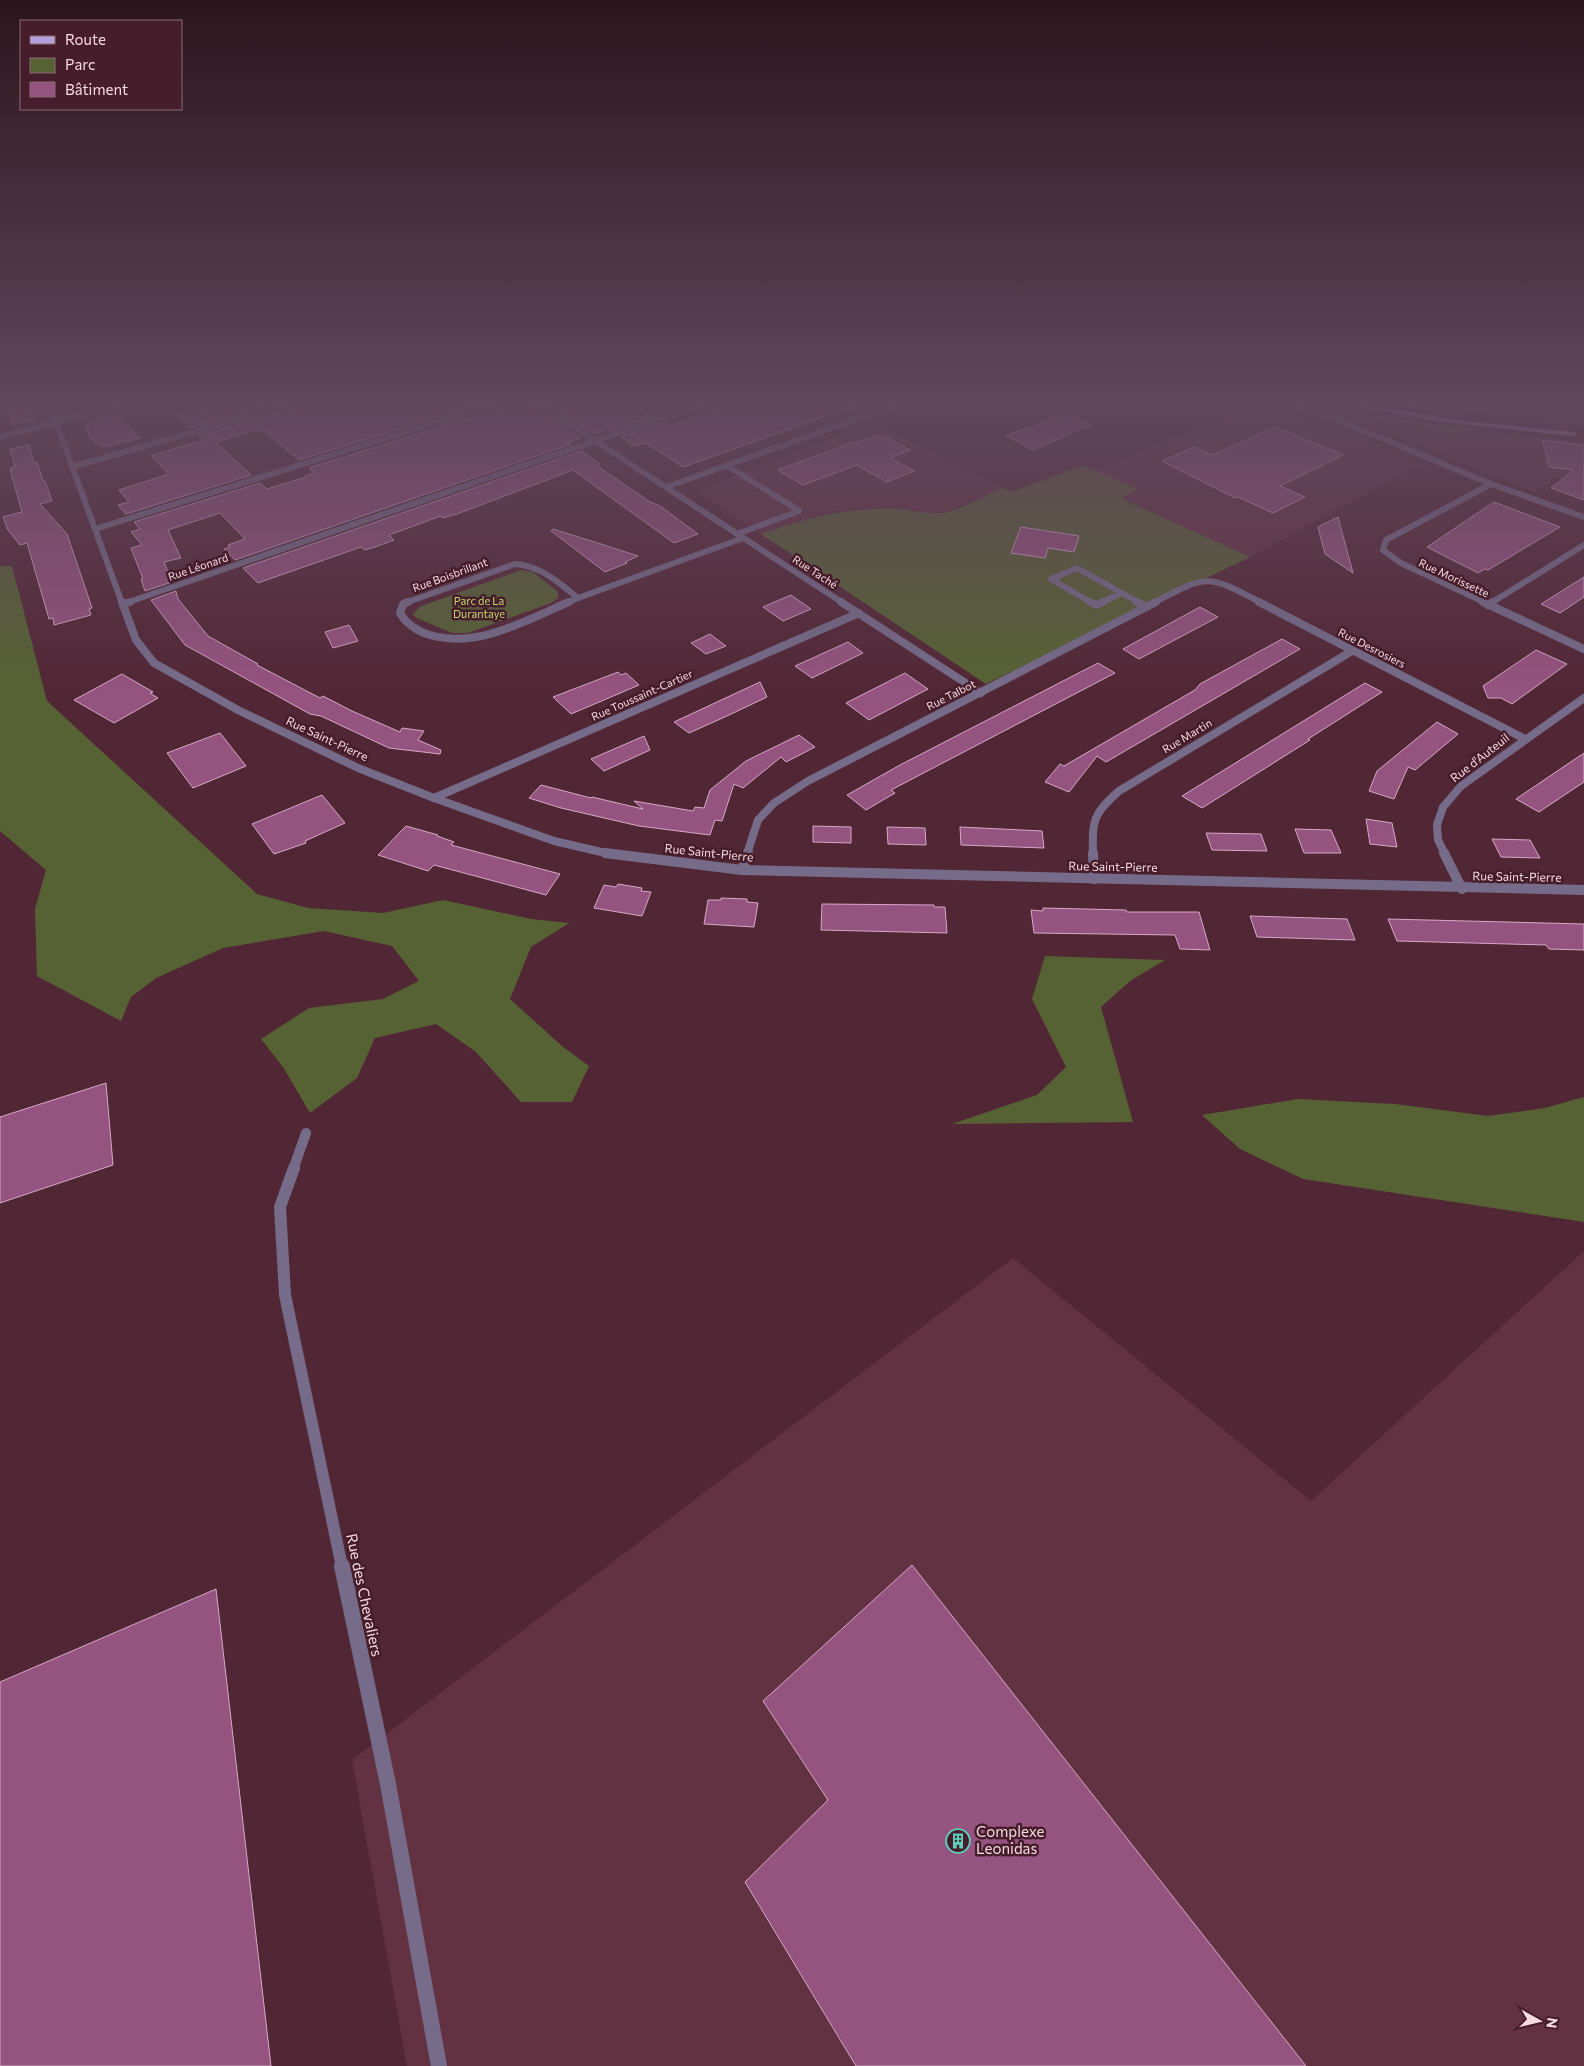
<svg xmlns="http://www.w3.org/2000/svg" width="1584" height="2066" font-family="Commissioner,sans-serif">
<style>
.built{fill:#623142}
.green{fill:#566233}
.building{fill:#95537f;stroke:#d6a9c6}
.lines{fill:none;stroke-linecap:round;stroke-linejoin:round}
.service-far1{stroke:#766c8a;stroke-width:6}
.service{stroke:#766c8a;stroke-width:8}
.minor-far4{stroke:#766c8a;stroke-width:6}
.minor-far3{stroke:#766c8a;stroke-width:8}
.minor-far2{stroke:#766c8a;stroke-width:10}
.minor-far1{stroke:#766c8a;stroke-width:12}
.minor{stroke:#766c8a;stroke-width:16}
.tertiary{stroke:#766c8a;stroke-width:6}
.primary{fill:#b5a0dc;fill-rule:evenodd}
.labels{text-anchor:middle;stroke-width:5;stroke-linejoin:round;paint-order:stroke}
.far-street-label{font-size:11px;fill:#f6dae1;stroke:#461d2b}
.far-park-label{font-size:11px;fill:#bfd86f;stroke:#461d2b}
.street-label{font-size:12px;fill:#f6dae1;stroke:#461d2b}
.near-street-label{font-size:15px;fill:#f6dae1;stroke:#461d2b}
.near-poi-label{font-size:15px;fill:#f6dae1;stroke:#461d2b;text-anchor:start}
</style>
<rect width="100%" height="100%" fill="#522735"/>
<!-- built -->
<g class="built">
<polygon points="1258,403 1334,429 1339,427 1421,464 1250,557 1120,497 1138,489 1094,470"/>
<polygon points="1419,403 1493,403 1508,409 1509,418"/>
<polygon points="1573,404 1584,405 1584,428 1538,422 1537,420"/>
<polygon points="1359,417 1378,417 1584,443 1584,485 1556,477 1536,492 1352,419"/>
<polygon points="873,422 1003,488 945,512 931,514 895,508 860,508 825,513 761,534 696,491"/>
<polygon points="1584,1251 1584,2066 407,2066 352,1760 1013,1258 1311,1501"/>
</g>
<!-- green -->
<g class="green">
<polygon points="1359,417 1378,417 1471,429 1448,433 1417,424 1369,417 1354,419"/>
<path d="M 1083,465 L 1138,489 L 1121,498 L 1250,557 L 986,684 L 761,534 C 808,518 838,509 888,508 C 906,508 924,515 942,513 C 960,510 985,495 1003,488 L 1011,492 Z"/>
<polygon points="0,566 12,566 47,701 257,894 308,908 383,913 443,900 531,919 569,923 531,947 510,999 563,1047 589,1066 572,1102 521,1102 476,1052 436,1024 375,1038 357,1078 310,1113 283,1067 261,1039 309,1008 383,999 419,981 392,946 324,931 223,948 156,978 131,997 121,1021 37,976 35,909 46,870 0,831"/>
<polygon points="521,570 533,572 558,592 558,598 551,603 468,633 452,633 417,618 413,615 419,607"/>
<polygon points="1045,956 1165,960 1130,981 1101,1007 1133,1122 952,1124 1037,1095 1066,1067 1032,999"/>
<polygon points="1584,1097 1584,1222 1303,1179 1240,1149 1202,1115 1298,1099 1395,1104 1488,1116 1545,1108"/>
</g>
<!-- building -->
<g class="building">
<polygon points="16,403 28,403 34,420 12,424 6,405"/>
<polygon points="223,403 277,403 189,428 176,416"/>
<polygon points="300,403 483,403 299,460 265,431 256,430 216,442 251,475 126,514 118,505 129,502 119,490 169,474 151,456 203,440 198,436 296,408"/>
<polygon points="504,403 532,403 534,407 581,438 569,442 571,444 235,560 224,549 230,547 228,545 245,539 220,513 168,530 181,558 164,562 172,582 145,591 141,579 143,579 131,548 142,545 131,532 140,529 134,522 260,483 267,489 306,477 305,476 315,473 309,468 500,408"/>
<polygon points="546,403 632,403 653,416 610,431 607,429 593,434"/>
<polygon points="735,403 854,403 855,406 683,467 646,443 635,446 621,437 665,422 670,426"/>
<polygon points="1066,414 1091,425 1033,450 1006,436"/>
<polygon points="115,415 140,438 103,447 91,439 86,427 89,426 88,423 92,421"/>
<polygon points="1275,427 1343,455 1280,486 1305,497 1273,513 1238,497 1235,498 1162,461 1195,447 1212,455"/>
<polygon points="880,434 910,450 890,458 914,471 887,482 857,465 803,485 778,470 854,442 857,443"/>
<polygon points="1543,440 1584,445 1584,500 1551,488 1574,470 1549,467"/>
<polygon points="29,445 34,463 37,462 43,481 45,481 52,501 40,504 67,534 92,608 89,609 91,615 54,625 53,618 49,619 27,543 20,545 8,530 3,517 22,512 10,469 12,471 11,468 15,467 10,449"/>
<polygon points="581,451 600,464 596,465 650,502 660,506 698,534 674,543 573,470 457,514 443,518 441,516 389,535 394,540 375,547 365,550 361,547 258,583 243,568"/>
<polygon points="1494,502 1560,527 1488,570 1485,569 1478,573 1427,547"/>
<polygon points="1338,517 1353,573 1325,554 1318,527"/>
<polygon points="1021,527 1079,536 1074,552 1048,548 1045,558 1011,553"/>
<polygon points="553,529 601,544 638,556 625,562 627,563 605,572 551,531"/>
<polygon points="1584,577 1584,597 1560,613 1541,604"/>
<polygon points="176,591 178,599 208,636 258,664 257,665 320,698 323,696 352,711 400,732 402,728 424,731 418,740 441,750 440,754 389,748 321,716 310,714 185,645 151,600"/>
<polygon points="791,595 811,609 783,621 763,607"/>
<polygon points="1200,607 1218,617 1139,659 1123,649"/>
<polygon points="349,625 358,641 333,648 325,632"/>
<polygon points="710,634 726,646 706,654 691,643"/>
<polygon points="1282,639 1300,649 1106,762 1097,756 1069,792 1045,782 1060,764 1064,766 1195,690 1200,684 1220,673"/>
<polygon points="848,642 863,653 812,678 795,666"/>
<polygon points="1536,650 1567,664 1512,704 1501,698 1488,698 1483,686"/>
<polygon points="1098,663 1115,673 891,790 895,793 866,810 847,795 900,765"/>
<polygon points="618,672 621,675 626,673 639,685 571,714 553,697"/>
<polygon points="905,673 928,689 869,720 846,703"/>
<polygon points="122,674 153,692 150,693 158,698 114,723 74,700"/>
<polygon points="760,682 767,697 727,716 689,733 674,722"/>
<polygon points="1365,683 1382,692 1308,739 1310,740 1202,808 1182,796"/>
<polygon points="1437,722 1458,734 1415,770 1408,767 1394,799 1369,791 1377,771"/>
<polygon points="220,733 246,766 193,788 167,753"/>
<polygon points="799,735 815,747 786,762 781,757 743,788 734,784 722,821 715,820 710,835 639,826 561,808 529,798 541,785 591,798 592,797 643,809 634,801 693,811 695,807 704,808 710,790 746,761"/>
<polygon points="644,736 650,750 604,771 591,759"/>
<polygon points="1584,753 1584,782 1539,812 1516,799"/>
<polygon points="322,795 345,823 305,841 306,843 274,854 252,824"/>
<polygon points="1366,819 1392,823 1397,847 1370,844"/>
<polygon points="406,826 438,835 437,836 454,842 451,845 560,874 546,895 434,865 428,871 378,855"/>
<polygon points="813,826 851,827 851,843 813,842"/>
<polygon points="887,827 925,828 926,845 888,844"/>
<polygon points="960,827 1042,831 1044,848 961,845"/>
<polygon points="1295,829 1331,830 1341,853 1304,853"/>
<polygon points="1206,833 1261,834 1267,851 1212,850"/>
<polygon points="1492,839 1530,840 1540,858 1501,857"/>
<polygon points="618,884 642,888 641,891 651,892 642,916 594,908 604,885 616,887"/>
<polygon points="721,898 747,899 747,902 758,903 754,927 704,924 708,900 721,900"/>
<polygon points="822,904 934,905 934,907 945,907 947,933 821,930"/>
<polygon points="1043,908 1126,910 1127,912 1199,912 1210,950 1180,949 1175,935 1034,933 1031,910 1043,911"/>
<polygon points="1250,916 1347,919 1355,940 1257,937"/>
<polygon points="1388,919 1584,924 1584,950 1549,949 1546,945 1397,941"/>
<polygon points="106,1083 113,1165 0,1203 0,1117"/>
<polygon points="912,1565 1306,2066 856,2066 745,1882 828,1800 763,1701"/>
<polygon points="216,1589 271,2066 0,2066 0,1682"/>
</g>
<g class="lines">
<!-- service-far1 -->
<g class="service-far1">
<polyline points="728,466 799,511 737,534"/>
<polyline points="1122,593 1140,603"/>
<polyline points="1092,603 1051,579 1077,568 1122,593"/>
<polyline points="1100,603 1122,593"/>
</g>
<!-- service -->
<g class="service">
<polyline points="1090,602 1096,605 1103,602"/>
<polyline points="1137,602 1147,607"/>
</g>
<!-- minor-far4 -->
<g class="minor-far4">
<polyline points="49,403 122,603"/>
<polyline points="537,403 843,603"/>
<polyline points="0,437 127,403"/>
<polyline points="72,467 295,403"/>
<polyline points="666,487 902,403"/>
<polyline points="95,529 499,403"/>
<polyline points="578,598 743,538"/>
<polyline points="126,603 705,403"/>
<path d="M 405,603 L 515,564 C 541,566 558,582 578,598"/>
<polyline points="566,603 578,598"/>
<path d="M 1153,603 C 1209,574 1206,574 1262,603"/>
<polyline points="1486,603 1401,563 1383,550 1386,540 1491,484"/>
<polyline points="1491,603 1584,545"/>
</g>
<!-- minor-far3 -->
<g class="minor-far3">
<polyline points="122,602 136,640 154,663 238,710 358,768 434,798 554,841 610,854"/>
<path d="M 408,602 L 403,604 L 400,613 C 407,625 417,631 430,635 C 478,649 526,620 569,602"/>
<polyline points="841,602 981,693"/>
<polyline points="1259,602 1525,739"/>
<polyline points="1483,602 1584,649"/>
<polyline points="123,604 130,602"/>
<polyline points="1488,605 1493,602"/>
<polyline points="434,798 859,613"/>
<polyline points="747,854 758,820 774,803 808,781 1156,602"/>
<path d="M 1093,854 C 1092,820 1093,814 1119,791 L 1352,651"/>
<polyline points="1445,854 1438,840 1437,825 1443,807 1461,786 1584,698"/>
</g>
<!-- minor-far2 -->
<g class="minor-far2">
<polyline points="605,853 742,870 1584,890"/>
<polyline points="1093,853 1094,879"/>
<polyline points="1444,853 1462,889"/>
<polyline points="742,870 748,853"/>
<polyline points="293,1170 306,1133"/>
</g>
<!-- minor-far1 -->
<polyline class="minor-far1" points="294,1168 280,1207 285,1295 342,1567"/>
<!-- minor -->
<polyline class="minor" points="342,1566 388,1784 439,2066"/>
<!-- tertiary -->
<polyline class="tertiary" points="1289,403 1343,422 1491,484 1584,517"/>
<!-- primary -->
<g class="primary">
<polygon points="1351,403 1362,403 1463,421 1573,432 1577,434 1573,436 1435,421 1381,411"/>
<polygon points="1397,403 1409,403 1439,411 1436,413"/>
</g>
</g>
<!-- sky -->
<linearGradient id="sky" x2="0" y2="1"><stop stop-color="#2d151d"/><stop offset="0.58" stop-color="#60475c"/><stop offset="1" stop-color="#60475c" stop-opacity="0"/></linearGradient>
<rect width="1584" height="692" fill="url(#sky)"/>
<!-- icons -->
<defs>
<g id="building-ring" transform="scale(1.25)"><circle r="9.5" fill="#461d2b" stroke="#5cceba" stroke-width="1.5"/><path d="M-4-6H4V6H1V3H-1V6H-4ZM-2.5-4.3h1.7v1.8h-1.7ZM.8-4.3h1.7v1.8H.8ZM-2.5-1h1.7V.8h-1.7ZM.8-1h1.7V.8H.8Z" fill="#5cceba"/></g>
</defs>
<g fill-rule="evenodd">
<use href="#building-ring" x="958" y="1841"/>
</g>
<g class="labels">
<!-- far-street labels -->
<g class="far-street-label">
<text transform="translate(198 567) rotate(-19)" y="4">Rue Léonard</text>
<text transform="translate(815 572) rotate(33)" y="4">Rue Taché</text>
<text transform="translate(450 575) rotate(-20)" y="4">Rue Boisbrillant</text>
<text transform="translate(1454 578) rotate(25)" y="4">Rue Morissette</text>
<text transform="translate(1372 648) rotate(27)" y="4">Rue Desrosiers</text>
<text transform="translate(642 695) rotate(-24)" y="4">Rue Toussaint-Cartier</text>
<text transform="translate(951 695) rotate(-27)" y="4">Rue Talbot</text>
<text transform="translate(1187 736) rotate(-31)" y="4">Rue Martin</text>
</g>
<!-- far-park labels -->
<g class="far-park-label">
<text x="479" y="605">Parc de La<tspan x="479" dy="13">Durantaye</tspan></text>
</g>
<!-- street labels -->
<g class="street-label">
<text transform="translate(327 739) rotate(25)" y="4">Rue Saint-Pierre</text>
<text transform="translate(1480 758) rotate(-38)" y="4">Rue d'Auteuil</text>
<text transform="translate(709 853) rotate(6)" y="4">Rue Saint-Pierre</text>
<text transform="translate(1113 867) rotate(1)" y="4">Rue Saint-Pierre</text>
<text transform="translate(1517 877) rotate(1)" y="4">Rue Saint-Pierre</text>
</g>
<!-- near-street labels -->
<g class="near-street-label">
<text transform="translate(364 1595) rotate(78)" y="5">Rue des Chevaliers</text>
</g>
<!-- near-poi labels -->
<g class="near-poi-label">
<text x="976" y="1837">Complexe<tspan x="976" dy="17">Leonidas</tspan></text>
</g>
</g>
<!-- legend -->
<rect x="20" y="20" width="162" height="90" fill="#461d2b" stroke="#8c6974"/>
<rect x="30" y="36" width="25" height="8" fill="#b5a0dc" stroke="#8c6974"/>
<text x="65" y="45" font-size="15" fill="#f6dae1">Route</text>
<rect x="30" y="58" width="25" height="15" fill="#566233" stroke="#8c6974"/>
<text x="65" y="70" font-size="15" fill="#f6dae1">Parc</text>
<rect x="30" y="82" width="25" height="15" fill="#95537f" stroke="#8c6974"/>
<text x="65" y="95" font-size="15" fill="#f6dae1">Bâtiment</text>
<!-- north arrow -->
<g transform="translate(1539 2021) rotate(98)" stroke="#461d2b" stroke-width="4" paint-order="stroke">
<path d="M0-4L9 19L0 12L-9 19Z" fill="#f6dae1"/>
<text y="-8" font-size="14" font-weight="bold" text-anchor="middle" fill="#f6dae1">N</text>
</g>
</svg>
